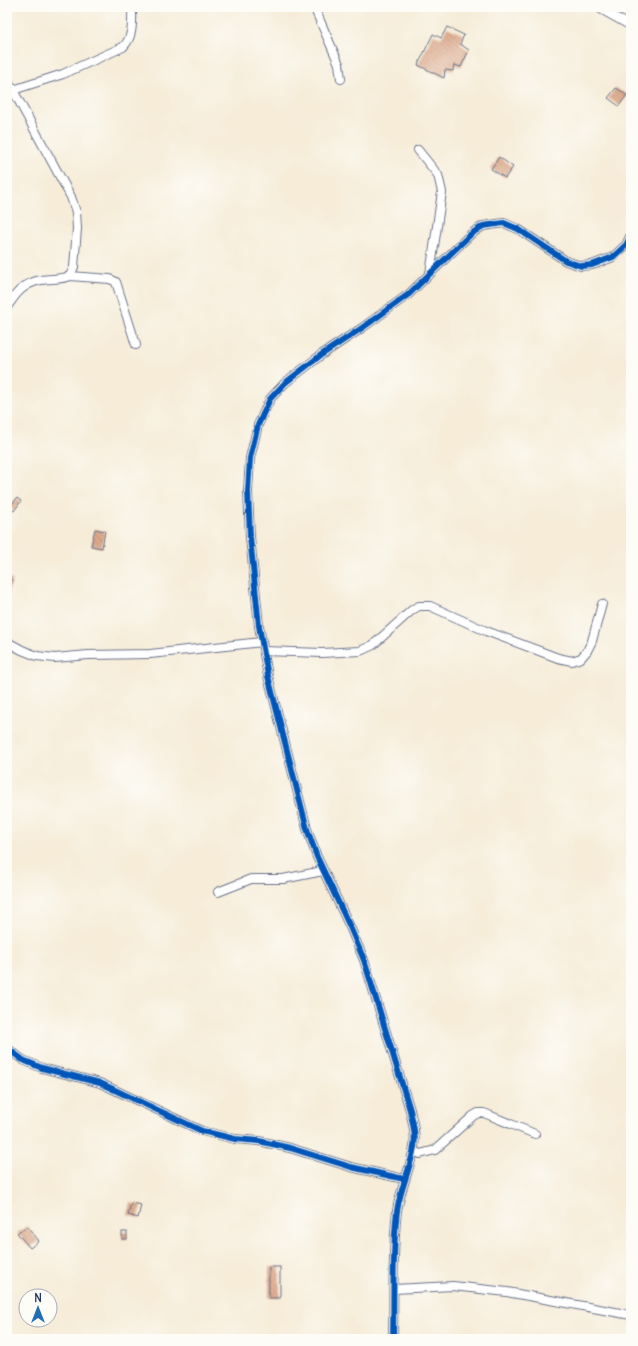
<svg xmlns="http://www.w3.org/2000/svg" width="638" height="1346" font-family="Delius,sans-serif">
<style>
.building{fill:url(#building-back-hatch)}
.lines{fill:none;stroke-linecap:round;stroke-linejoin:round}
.minor-casing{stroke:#687189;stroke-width:10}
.minor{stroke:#fff;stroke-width:8}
.cycleway-casing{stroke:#fdfcf7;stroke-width:8}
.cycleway{stroke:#0057b8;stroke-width:6}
</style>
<defs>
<pattern id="building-back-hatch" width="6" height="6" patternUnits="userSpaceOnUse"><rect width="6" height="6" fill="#dca686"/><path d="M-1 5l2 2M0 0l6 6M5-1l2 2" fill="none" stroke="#b28871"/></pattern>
</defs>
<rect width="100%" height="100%" fill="#fdfcf7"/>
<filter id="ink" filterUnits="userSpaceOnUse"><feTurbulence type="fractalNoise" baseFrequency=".025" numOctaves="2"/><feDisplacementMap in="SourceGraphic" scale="8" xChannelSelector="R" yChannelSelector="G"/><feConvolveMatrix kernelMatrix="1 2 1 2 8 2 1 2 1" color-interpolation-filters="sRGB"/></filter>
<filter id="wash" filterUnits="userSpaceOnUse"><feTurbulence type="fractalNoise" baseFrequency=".012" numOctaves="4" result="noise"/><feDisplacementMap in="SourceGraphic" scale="16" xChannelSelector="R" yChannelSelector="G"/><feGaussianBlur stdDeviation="0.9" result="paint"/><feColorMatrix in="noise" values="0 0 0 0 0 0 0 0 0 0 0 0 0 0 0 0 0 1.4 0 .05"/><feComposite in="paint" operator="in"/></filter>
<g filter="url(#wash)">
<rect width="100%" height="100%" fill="#f6ecd8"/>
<g id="blocks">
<!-- building -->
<g class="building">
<polygon points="447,27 464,35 460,44 469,50 461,67 454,65 453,71 445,70 444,78 418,65 433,34 441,38"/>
<polygon points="616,88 627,95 619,106 608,98"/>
<polygon points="499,157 513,167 505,178 491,169"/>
<polygon points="17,498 21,501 14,511 9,508"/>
<polygon points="95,529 105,531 102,548 91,546"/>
<polygon points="7,578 13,580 7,593"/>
<polygon points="131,1203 141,1205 138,1218 128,1215"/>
<polygon points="27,1226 39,1241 30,1248 17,1233"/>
<rect x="122" y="1232" width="5" height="7"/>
<rect x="269" y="1267" width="11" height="31"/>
</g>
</g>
</g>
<g filter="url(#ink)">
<use href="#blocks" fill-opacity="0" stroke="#687189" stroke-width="1"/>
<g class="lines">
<!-- minor casing -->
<g class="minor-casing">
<g id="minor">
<polyline points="314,7 339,64 341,79"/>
<polyline points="597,7 631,26"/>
<path d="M 7,79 L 71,197 L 76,212 L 77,228 L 74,267 L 70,276 C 60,280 51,278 41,280 C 24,283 16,293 7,307"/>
<path d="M 13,90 L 63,74 L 123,47 C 134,37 132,20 132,7"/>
<polyline points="418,150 438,175 442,192 430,274"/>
<polyline points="70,276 110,279 116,282 136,345"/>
<polyline points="7,640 11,644 22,650 37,656 55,658 88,655 150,654 262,642"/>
<polyline points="264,651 322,653 360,651 373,645 412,610 419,606 430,606 486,631 558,658 572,661 581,658 587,651 592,641 602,604"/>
<polyline points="218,892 251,879 283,879 323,871"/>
<polyline points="7,1048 23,1060 42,1068 100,1083 202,1131 235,1139 259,1141 290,1148 351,1167 404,1179"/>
<polyline points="414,1151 420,1154 435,1150 473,1116 478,1113 484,1113 535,1134"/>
<polyline points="394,1289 453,1286 507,1292 631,1315"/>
<path d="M 393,1339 C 394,1297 392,1253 397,1211 C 400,1190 409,1172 413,1152 C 417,1138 413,1124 410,1110 L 364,960 L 350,927 L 317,857 L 307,829 L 268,676 L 259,626 L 250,537 L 248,491 L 250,458 L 258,425 L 270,399 L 285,383 L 321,355 L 362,328 L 409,294 L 471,234 L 483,226 L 504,223 L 518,229 L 566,261 L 581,266 L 592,265 L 613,257 L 626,245 L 631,235"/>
</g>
</g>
<!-- minor -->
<use href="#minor" class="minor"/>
<!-- cycleway casing -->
<g class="cycleway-casing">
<g id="cycleway">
<polyline points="7,1048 23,1060 42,1068 100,1083 202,1131 235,1139 259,1141 290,1148 351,1167 404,1179"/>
<path d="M 393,1339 C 394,1297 392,1253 397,1211 C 400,1190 409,1172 413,1152 C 417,1138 413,1124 410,1110 L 364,960 L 350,927 L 317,857 L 307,829 L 268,676 L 259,626 L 250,537 L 248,491 L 250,458 L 258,425 L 270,399 L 285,383 L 321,355 L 362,328 L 409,294 L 471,234 L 483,226 L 504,223 L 518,229 L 566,261 L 581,266 L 592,265 L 613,257 L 626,245 L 631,235"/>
</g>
</g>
<!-- cycleway -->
<use href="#cycleway" class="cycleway"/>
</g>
</g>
<!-- margin -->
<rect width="638" height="1346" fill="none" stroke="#fdfcf7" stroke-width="24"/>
<!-- north arrow -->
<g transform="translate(38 1308)"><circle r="19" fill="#fdfcf7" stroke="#a3aaba"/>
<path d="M0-3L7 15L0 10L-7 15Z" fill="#1f6fb2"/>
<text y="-6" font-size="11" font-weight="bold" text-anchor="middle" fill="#1b2f5e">N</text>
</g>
</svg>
